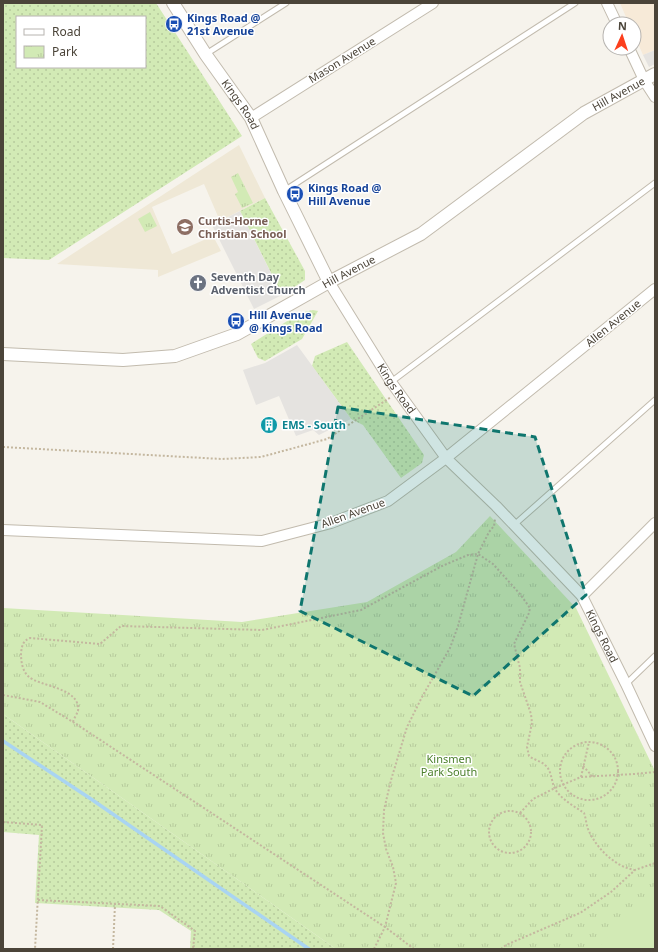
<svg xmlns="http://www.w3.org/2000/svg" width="658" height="952" font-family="'Noto Sans',sans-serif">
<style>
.commercial{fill:#f7ead8}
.education{fill:#efe8d6}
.grass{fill:url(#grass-dots);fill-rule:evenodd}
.park{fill:url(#park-tufts)}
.pitch{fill:#d2eab5}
.parking{fill:#e5e3e0}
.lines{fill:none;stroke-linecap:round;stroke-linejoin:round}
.stream{stroke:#a9d4f2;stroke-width:3.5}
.service-casing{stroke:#c2bbae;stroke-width:7}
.minor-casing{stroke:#c2bbae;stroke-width:12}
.tertiary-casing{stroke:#c2bbae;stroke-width:14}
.path{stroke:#c4b79f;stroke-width:2;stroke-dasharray:2 2;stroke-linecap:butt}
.service{stroke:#fff;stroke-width:5}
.minor{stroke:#fff;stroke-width:10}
.tertiary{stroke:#fff;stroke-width:12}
.marked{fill:#0f766e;fill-opacity:0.2;stroke:#0f766e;stroke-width:3;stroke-dasharray:8 5;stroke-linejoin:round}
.labels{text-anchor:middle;stroke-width:3;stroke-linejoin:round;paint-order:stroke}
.transit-label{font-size:11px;font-weight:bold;fill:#164399;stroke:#fff;text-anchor:start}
.street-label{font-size:11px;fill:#4b4439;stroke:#fff}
.education-label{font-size:11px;font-weight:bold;fill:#785e54;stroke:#fff;text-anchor:start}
.worship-label{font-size:11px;font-weight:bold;fill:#5b616d;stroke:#fff;text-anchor:start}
.culture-label{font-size:11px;font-weight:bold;fill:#0d838f;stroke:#fff;text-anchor:start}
.park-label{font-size:11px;fill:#4a7f2a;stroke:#fff}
</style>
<defs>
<pattern id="grass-dots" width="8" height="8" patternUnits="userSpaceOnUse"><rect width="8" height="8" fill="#d2eab5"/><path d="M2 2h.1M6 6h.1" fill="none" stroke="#b6ca9c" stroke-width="1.8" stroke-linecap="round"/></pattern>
<pattern id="park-tufts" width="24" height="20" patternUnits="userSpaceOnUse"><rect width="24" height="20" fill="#d2eab5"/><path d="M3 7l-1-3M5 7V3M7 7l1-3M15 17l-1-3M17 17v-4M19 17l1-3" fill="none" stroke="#b6ca9c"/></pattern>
</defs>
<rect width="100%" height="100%" fill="#f6f3ec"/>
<!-- commercial -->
<polygon class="commercial" points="620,3 655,3 655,50 643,55 634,34 634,24 629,24"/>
<!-- education -->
<polygon class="education" points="239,145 265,198 220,221 204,184 152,207 172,254 213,236 221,251 158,277 158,270 57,264"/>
<!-- grass -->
<g class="grass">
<path d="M 3,3 L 156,3 L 242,136 L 49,260 L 3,258 ZM 17,17 L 145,17 L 145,67 L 17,67 Z"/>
<polygon points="265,198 305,271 305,280 282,295 240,211"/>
<polygon points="313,310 318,311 302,339 265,361 258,358 251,344 300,313"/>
<polygon points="347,342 424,455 422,463 401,478 363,425 351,419 312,366 315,356"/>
<polygon points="3,714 336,949 190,949 191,931 159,910 35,903 39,835 3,832"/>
</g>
<!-- park -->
<g class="park">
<polygon points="238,173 253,203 242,208 235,194 238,192 231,177"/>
<polygon points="150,212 157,226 145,232 138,219"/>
<polygon points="490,516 576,608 655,771 655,949 336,949 3,714 3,608 242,622 367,602 456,552"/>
</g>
<!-- pitch -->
<polygon class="pitch" points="655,885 655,949 597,949"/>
<!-- parking -->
<g class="parking">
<polygon points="655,50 655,64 649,67 643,55"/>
<polygon points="240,211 282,295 254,309 212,225"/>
<polygon points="297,345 351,419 319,435 313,430 296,436 279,396 256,405 243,370 265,363"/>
</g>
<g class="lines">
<!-- stream -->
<polyline class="stream" points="3,741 91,799 309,949"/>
<!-- service casing -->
<g class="service-casing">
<g id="service">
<polyline points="206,54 286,3"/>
<polyline points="284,191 575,3"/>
<polyline points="391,382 655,183"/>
<polyline points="514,525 655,400"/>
<polyline points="626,684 655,656"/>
</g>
</g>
<!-- minor casing -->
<g class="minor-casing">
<g id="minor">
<polyline points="607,3 617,24"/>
<polyline points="629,48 644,80 655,97"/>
<polyline points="251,118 433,3"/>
<path id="s1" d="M 329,282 L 391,382 L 446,458 L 496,506 L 582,596 L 626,684 L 655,746"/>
<polyline points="3,530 262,541 331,523 388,501 446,458 655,289"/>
<polyline points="582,596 655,523"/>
</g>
</g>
<!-- tertiary casing -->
<g class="tertiary-casing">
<g id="tertiary">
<path id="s2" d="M 173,3 L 206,55 L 251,118 L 284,191 L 329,282"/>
<path id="s3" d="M 3,354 L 123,360 L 175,356 L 237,334 L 329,282 L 421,234 L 584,113 L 655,74"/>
</g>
</g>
<!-- path -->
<g class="path">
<polyline points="3,447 222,459 261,457 327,439 391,397"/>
<polyline points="3,695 40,702 73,722 385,927 414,949"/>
<path d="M 73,722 C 74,718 77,714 78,711 C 81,687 39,687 28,676 C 22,670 21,661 21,653 C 22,645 23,641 30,638 L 100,644 L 121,626 L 262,630 L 361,610 L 442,566 L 468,555 L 478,554 L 493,564 L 520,594 L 530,608 L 529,613 L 514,644 L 520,668 L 520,682 L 531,714 L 532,723 L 527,747 L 529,756 C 534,760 541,761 545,765 C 552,771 551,781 555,789 C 562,800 574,806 584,813 C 586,818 586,824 588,829 C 596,848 615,867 635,870"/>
<circle cx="589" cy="771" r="29"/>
<polyline points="583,766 593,777"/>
<polyline points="581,777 589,742"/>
<circle cx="510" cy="832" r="21"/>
<polyline points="520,813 533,799 555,788 581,777 634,774 655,772"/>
<polyline points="3,822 42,825 35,949"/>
<polyline points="38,900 160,906 195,931 193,949"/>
<polyline points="113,949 115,904"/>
<polyline points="374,949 385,927 396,883 393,867 386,849 383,833 384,810 391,780 407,727 422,697 450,648 458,626 478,554 489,532 494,526 495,519"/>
<polyline points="501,949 506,945 580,913 611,892 635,870 655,863"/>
</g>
<!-- service -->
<use href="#service" class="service"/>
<!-- minor -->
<use href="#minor" class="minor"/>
<!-- tertiary -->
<use href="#tertiary" class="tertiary"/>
</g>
<!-- marked area -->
<path class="marked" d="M 338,407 L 535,437 L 586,595 L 473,696 L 300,611 Z"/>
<!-- icons -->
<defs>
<g id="bus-disc" transform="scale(0.9)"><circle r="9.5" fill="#1a4fb4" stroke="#fff"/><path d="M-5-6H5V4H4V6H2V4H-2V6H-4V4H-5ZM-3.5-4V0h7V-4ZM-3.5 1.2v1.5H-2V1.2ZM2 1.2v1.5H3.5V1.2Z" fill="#fff"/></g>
<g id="school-disc" transform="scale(0.9)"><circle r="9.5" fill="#8d6e63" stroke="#fff"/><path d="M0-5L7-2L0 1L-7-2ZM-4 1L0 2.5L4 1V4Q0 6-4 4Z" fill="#fff"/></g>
<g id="church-disc" transform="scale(0.9)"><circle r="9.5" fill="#6b7280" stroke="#fff"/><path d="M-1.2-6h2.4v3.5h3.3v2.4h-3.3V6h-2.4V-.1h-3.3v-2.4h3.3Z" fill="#fff"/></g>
<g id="building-disc" transform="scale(0.9)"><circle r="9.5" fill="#0f9aa8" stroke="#fff"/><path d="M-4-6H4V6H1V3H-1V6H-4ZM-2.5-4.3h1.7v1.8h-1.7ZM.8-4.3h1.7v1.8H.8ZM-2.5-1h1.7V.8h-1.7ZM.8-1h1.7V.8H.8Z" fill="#fff"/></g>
</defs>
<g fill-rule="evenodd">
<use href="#bus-disc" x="174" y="24"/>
<use href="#bus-disc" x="295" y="194"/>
<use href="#school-disc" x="185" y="227"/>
<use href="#church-disc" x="198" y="283"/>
<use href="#bus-disc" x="236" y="321"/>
<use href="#building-disc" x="269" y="425"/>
</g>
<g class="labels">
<!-- transit labels -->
<g class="transit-label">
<text x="187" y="22">Kings Road @<tspan x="187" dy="13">21st Avenue</tspan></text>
<text x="308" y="192">Kings Road @<tspan x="308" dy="13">Hill Avenue</tspan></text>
<text x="249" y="319">Hill Avenue<tspan x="249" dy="13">@ Kings Road</tspan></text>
</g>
<!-- street labels -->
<g class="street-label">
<text transform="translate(342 60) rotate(-32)" y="4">Mason Avenue</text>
<text dy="4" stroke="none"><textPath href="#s3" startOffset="690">Hill Avenue</textPath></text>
<text dy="4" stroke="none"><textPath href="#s2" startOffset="122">Kings Road</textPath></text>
<text dy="4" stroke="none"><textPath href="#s3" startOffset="366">Hill Avenue</textPath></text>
<text transform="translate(613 323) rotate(-39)" y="4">Allen Avenue</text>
<text dy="4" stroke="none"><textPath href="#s1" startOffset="126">Kings Road</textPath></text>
<text transform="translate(353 513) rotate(-20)" y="4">Allen Avenue</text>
<text dy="4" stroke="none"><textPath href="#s1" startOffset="450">Kings Road</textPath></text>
</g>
<!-- education labels -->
<g class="education-label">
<text x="198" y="225">Curtis-Horne<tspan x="198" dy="13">Christian School</tspan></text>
</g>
<!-- worship labels -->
<g class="worship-label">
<text x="211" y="281">Seventh Day<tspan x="211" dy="13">Adventist Church</tspan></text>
</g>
<!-- culture labels -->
<g class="culture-label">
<text x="282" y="429">EMS - South</text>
</g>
<!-- park labels -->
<g class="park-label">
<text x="449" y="763">Kinsmen<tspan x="449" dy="13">Park South</tspan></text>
</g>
</g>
<!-- border -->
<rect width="658" height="952" fill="none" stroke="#4b4439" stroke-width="8"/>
<!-- legend -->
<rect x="16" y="16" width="130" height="52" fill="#ffffff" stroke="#b7b4b0"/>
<rect x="24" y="29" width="20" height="6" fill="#ffffff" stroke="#b7b4b0"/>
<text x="52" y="36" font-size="12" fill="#4b4439">Road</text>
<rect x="24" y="46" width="20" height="12" fill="url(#park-tufts)" stroke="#b7b4b0"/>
<text x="52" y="56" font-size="12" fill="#4b4439">Park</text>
<!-- north arrow -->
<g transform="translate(622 36) rotate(3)"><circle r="19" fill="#ffffff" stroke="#b7b4b0"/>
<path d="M0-3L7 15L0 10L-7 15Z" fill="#fc3f1d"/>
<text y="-6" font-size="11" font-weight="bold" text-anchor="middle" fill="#4b4439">N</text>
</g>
</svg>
